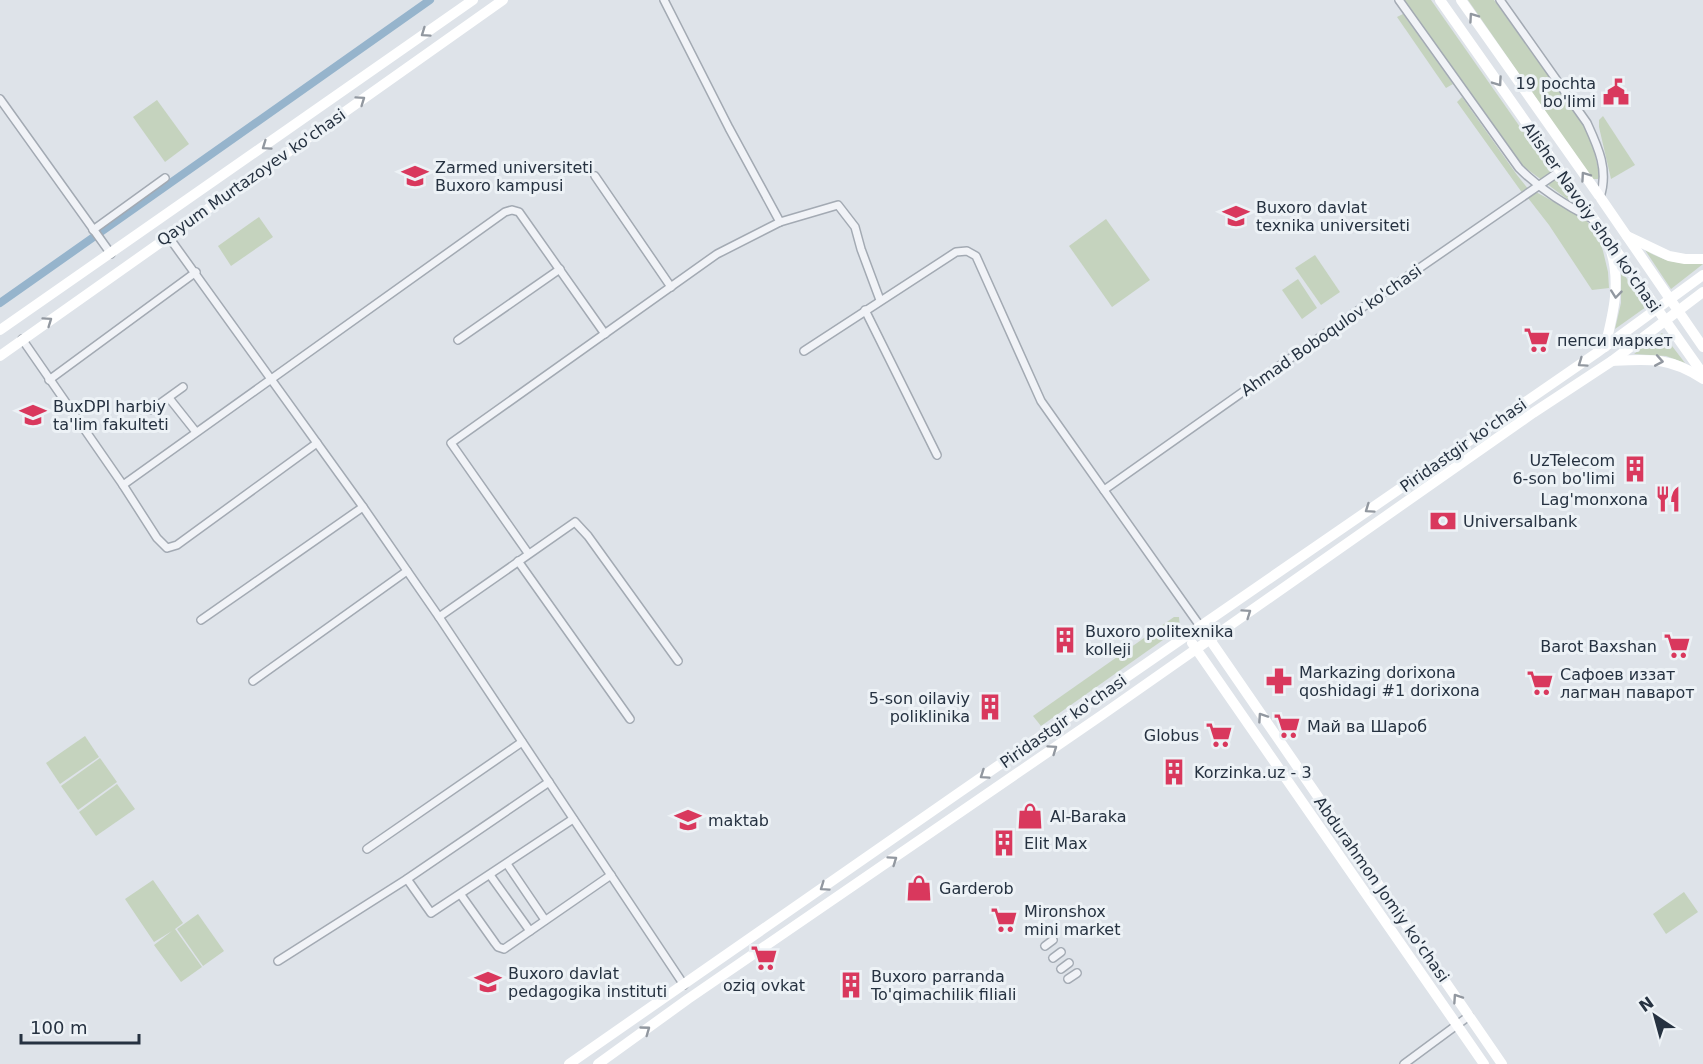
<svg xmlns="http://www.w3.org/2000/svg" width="1703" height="1064" font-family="'DejaVu Sans',sans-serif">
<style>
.green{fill:#c5d3be}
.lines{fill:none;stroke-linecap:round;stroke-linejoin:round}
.canal{stroke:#96b4cc;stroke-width:8}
.street-casing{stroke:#a3aab3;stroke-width:10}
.street{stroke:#f1f3f7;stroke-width:7}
.secondary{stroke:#fff;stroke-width:10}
.oneway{stroke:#9298a0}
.labels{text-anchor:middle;stroke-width:6;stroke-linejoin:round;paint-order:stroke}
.poi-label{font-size:16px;fill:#263241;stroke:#edf2f6;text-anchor:start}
.street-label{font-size:16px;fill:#263241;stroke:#edf2f6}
</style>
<rect width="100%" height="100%" fill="#dee3e9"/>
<!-- green -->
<g class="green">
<polygon points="1404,0 1431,0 1572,201 1567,199 1519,163"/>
<polygon points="1468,0 1494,0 1582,123 1592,142 1600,177 1598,179 1592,179"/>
<polygon points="1403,14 1453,84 1446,88 1397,17"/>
<polygon points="1462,97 1517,175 1529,190 1523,194 1457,102"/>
<polygon points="157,100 189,144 165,162 133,117"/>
<polygon points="1603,116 1635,165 1611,179 1599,127 1599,120"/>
<polygon points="1536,192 1585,219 1597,234 1603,251 1608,272 1609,288 1592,290 1549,225 1528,198"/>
<polygon points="259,217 273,237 231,266 218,246"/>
<polygon points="1106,219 1150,280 1112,307 1069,246"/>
<path d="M 1645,250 C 1664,262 1681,264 1703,264 L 1671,289 Z"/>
<polygon points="1315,255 1340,292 1321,305 1295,268"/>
<polygon points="1621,270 1646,307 1615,329 1621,303"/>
<polygon points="1298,279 1317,308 1302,319 1282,290"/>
<polygon points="1662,333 1685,363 1666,356 1634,354"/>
<polygon points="1174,617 1179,617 1180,628 1041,726 1033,716"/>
<polygon points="85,736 99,757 60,784 46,763"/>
<polygon points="100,758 117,782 78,810 61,786"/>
<polygon points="117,784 135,809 96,836 79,812"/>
<polygon points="153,880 183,923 175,929 202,967 181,982 154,945 172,931 154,942 125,899"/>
<polygon points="1684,892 1698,912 1666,934 1653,914"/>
<polygon points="198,914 224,951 203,966 177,929"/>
</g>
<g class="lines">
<!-- canal -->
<polyline class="canal" points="0,303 430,0"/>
<!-- street casing -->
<g class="street-casing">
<g id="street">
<polyline points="664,0 729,128 780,222"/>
<path d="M 1399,0 L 1519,168 C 1540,189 1565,205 1591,218"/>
<path d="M 1500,0 L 1587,123 C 1598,147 1609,170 1600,197"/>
<polyline points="0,99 111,254"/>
<polyline points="595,176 671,287"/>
<polyline points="93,230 165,178"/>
<polyline points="168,236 363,507 439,617 684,985"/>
<polyline points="865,310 937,455"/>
<polyline points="22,339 123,485 505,212 512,210 519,212 605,334"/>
<polyline points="458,340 560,269"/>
<polyline points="804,351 956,252 967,251 976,256 1041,401 1200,626"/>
<polyline points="49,380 196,272"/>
<polyline points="169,398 196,432"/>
<polyline points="151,410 183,387"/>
<polyline points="123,485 157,538 167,548 177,545 317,443"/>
<polyline points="1104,490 1363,307 1560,171"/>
<polyline points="528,553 451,443 717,254 780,222 838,205 855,227 861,249 880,300"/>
<polyline points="518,561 630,719"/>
<polyline points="439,617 575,522 588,536 678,661"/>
<polyline points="201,620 363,507"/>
<polyline points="253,681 407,571"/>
<polyline points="367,849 522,742"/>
<polyline points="507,864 545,920"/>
<polyline points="490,875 530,931"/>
<polyline points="407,879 431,913 573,819"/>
<polyline points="461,895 495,943 498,947 504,949 611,875"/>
<polyline points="1045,946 1053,940"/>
<polyline points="1053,958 1061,952"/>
<polyline points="278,961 407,879 549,782"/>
<polyline points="1061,969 1069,963"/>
<polyline points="1068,979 1077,973"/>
<polyline points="1404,1064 1469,1016"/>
</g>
</g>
<!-- street -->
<use href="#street" class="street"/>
<!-- secondary -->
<g class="secondary">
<polyline points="1440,0 1703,374"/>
<polyline points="1461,0 1600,197 1703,347"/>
<polyline points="1627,236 1669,256 1685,259 1703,259"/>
<polyline points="0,330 473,0"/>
<path d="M 1605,347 C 1613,314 1621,284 1611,251"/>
<polyline points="0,356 503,0"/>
<path d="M 1612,361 C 1649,359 1671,357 1703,379"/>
<polyline points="1206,634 1502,1064"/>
<polyline points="1192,643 1484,1064"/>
<polyline points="569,1064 960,792 1595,354 1703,275"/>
<polyline points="598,1064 688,999 1102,715 1533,413 1612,361 1703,292"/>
</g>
</g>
<!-- one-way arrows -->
<defs><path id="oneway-chevron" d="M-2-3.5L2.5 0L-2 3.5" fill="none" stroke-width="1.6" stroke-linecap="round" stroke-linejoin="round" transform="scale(1.5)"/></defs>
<g class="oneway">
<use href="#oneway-chevron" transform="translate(1473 17) rotate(-125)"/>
<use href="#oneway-chevron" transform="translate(425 33) rotate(145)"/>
<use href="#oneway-chevron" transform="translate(1498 82) rotate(55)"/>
<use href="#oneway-chevron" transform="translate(361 100) rotate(-35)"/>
<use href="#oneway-chevron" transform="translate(266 146) rotate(145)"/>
<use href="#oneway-chevron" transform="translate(1585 176) rotate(-125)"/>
<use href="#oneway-chevron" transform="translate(1616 294) rotate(96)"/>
<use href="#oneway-chevron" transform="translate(48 321) rotate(-35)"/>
<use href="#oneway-chevron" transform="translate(1659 361) rotate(10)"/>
<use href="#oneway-chevron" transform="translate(1582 363) rotate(145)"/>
<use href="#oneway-chevron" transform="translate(1369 509) rotate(145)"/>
<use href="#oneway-chevron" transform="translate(1247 613) rotate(-35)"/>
<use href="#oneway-chevron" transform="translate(1262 717) rotate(-124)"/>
<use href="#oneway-chevron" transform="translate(1053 749) rotate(-35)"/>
<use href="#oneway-chevron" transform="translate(984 775) rotate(146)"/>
<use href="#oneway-chevron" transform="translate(893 860) rotate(-35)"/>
<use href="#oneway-chevron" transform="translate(824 887) rotate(145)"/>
<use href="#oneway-chevron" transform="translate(1457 998) rotate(-124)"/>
<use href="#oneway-chevron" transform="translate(646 1030) rotate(-36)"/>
</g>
<!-- icons -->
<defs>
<g id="civic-bare" transform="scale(2.07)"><path d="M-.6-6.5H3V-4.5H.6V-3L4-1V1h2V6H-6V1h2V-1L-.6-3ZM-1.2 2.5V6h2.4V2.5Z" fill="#d9385d" stroke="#edf2f6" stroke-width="2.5" paint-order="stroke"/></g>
<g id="university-bare" transform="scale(2.07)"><path d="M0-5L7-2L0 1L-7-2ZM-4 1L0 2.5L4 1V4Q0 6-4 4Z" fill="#d9385d" stroke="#edf2f6" stroke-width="2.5" paint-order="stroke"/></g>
<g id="supermarket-bare" transform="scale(2.07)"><path d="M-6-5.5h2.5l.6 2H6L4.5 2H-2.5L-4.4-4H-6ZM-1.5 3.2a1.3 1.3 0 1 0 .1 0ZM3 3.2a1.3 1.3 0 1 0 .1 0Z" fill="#d9385d" stroke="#edf2f6" stroke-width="2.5" paint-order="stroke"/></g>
<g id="building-bare" transform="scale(2.07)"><path d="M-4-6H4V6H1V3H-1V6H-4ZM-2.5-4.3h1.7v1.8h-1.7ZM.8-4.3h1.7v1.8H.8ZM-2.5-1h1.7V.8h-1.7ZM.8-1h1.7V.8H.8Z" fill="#d9385d" stroke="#edf2f6" stroke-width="2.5" paint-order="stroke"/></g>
<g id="restaurant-bare" transform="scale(2.07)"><path d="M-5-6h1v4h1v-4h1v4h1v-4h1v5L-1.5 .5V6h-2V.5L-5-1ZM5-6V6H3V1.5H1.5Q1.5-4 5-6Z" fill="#d9385d" stroke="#edf2f6" stroke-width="2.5" paint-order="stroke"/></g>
<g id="bank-bare" transform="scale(2.07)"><path d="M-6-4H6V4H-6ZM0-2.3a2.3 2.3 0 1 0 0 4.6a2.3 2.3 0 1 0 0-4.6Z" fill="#d9385d" stroke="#edf2f6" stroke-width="2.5" paint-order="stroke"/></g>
<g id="pharmacy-bare" transform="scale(2.07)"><path d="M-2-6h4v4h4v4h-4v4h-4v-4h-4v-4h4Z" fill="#d9385d" stroke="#edf2f6" stroke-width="2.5" paint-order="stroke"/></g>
<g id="shop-bare" transform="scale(2.07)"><path d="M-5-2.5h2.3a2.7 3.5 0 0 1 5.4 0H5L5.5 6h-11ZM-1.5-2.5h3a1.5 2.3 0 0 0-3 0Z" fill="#d9385d" stroke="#edf2f6" stroke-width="2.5" paint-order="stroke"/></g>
<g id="school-bare" transform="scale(2.07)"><path d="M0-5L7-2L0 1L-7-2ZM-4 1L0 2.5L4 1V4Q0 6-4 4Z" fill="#d9385d" stroke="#edf2f6" stroke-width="2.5" paint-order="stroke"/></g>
</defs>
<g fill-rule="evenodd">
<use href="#civic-bare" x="1616" y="92"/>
<use href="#university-bare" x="415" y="176"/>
<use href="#university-bare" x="1236" y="216"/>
<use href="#supermarket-bare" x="1537" y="340"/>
<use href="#university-bare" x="33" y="415"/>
<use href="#building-bare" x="1635" y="469"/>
<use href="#restaurant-bare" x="1668" y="499"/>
<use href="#bank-bare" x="1443" y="521"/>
<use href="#building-bare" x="1065" y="640"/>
<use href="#supermarket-bare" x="1677" y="646"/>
<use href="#pharmacy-bare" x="1279" y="681"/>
<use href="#supermarket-bare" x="1540" y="683"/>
<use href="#building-bare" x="990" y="707"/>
<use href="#supermarket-bare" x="1287" y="726"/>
<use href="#supermarket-bare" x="1219" y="735"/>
<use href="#building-bare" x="1174" y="772"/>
<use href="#shop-bare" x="1030" y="816"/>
<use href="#school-bare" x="688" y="820"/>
<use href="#building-bare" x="1004" y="843"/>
<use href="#shop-bare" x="919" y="888"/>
<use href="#supermarket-bare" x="1004" y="920"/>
<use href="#supermarket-bare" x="764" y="958"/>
<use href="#university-bare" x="488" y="982"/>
<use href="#building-bare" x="851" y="985"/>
</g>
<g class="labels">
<!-- poi labels -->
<g class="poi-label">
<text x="1596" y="89" text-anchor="end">19 pochta<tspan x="1596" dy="18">bo'limi</tspan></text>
<text x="435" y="173">Zarmed universiteti<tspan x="435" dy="18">Buxoro kampusi</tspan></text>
<text x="1256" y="213">Buxoro davlat<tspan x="1256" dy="18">texnika universiteti</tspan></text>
<text x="1557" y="346">пепси маркет</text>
<text x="53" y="412">BuxDPI harbiy<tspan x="53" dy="18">ta'lim fakulteti</tspan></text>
<text x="1615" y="466" text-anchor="end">UzTelecom<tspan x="1615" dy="18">6-son bo'limi</tspan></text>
<text x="1648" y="505" text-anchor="end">Lag'monxona</text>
<text x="1463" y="527">Universalbank</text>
<text x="1085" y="637">Buxoro politexnika<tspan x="1085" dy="18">kolleji</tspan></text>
<text x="1657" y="652" text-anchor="end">Barot Baxshan</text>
<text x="1299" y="678">Markazing dorixona<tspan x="1299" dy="18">qoshidagi #1 dorixona</tspan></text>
<text x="1560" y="680">Сафоев иззат<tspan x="1560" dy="18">лагман паварот</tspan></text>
<text x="970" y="704" text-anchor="end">5-son oilaviy<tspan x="970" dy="18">poliklinika</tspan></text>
<text x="1307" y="732">Май ва Шароб</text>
<text x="1199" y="741" text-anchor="end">Globus</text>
<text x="1194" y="778">Korzinka.uz - 3</text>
<text x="1050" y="822">Al-Baraka</text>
<text x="708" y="826">maktab</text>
<text x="1024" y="849">Elit Max</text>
<text x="939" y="894">Garderob</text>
<text x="1024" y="917">Mironshox<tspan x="1024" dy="18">mini market</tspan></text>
<text x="508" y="979">Buxoro davlat<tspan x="508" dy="18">pedagogika instituti</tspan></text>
<text x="871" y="982">Buxoro parranda<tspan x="871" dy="18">To'qimachilik filiali</tspan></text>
<text x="764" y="991" text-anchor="middle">oziq ovkat</text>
</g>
<!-- street labels -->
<g class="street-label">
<text transform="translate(251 177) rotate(-35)" y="6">Qayum Murtazoyev ko'chasi</text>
<text transform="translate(1592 217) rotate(55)" y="6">Alisher Navoiy shoh ko'chasi</text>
<text transform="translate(1331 330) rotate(-35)" y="6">Ahmad Boboqulov ko'chasi</text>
<text transform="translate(1463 445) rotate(-35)" y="6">Piridastgir ko'chasi</text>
<text transform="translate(1063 721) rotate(-35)" y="6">Piridastgir ko'chasi</text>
<text transform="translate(1382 889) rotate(55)" y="6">Abdurahmon Jomiy ko'chasi</text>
</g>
</g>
<!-- north arrow -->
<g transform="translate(1655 1016) rotate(324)" stroke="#edf2f6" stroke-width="4.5" paint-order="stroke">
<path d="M0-4.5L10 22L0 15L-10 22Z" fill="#263241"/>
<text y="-9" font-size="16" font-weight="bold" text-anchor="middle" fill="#263241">N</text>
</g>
<!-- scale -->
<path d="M21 1034v9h118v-9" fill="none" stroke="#263241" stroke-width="3"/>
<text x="30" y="1034" font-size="18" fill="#263241" stroke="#edf2f6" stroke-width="4.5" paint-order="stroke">100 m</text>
</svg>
